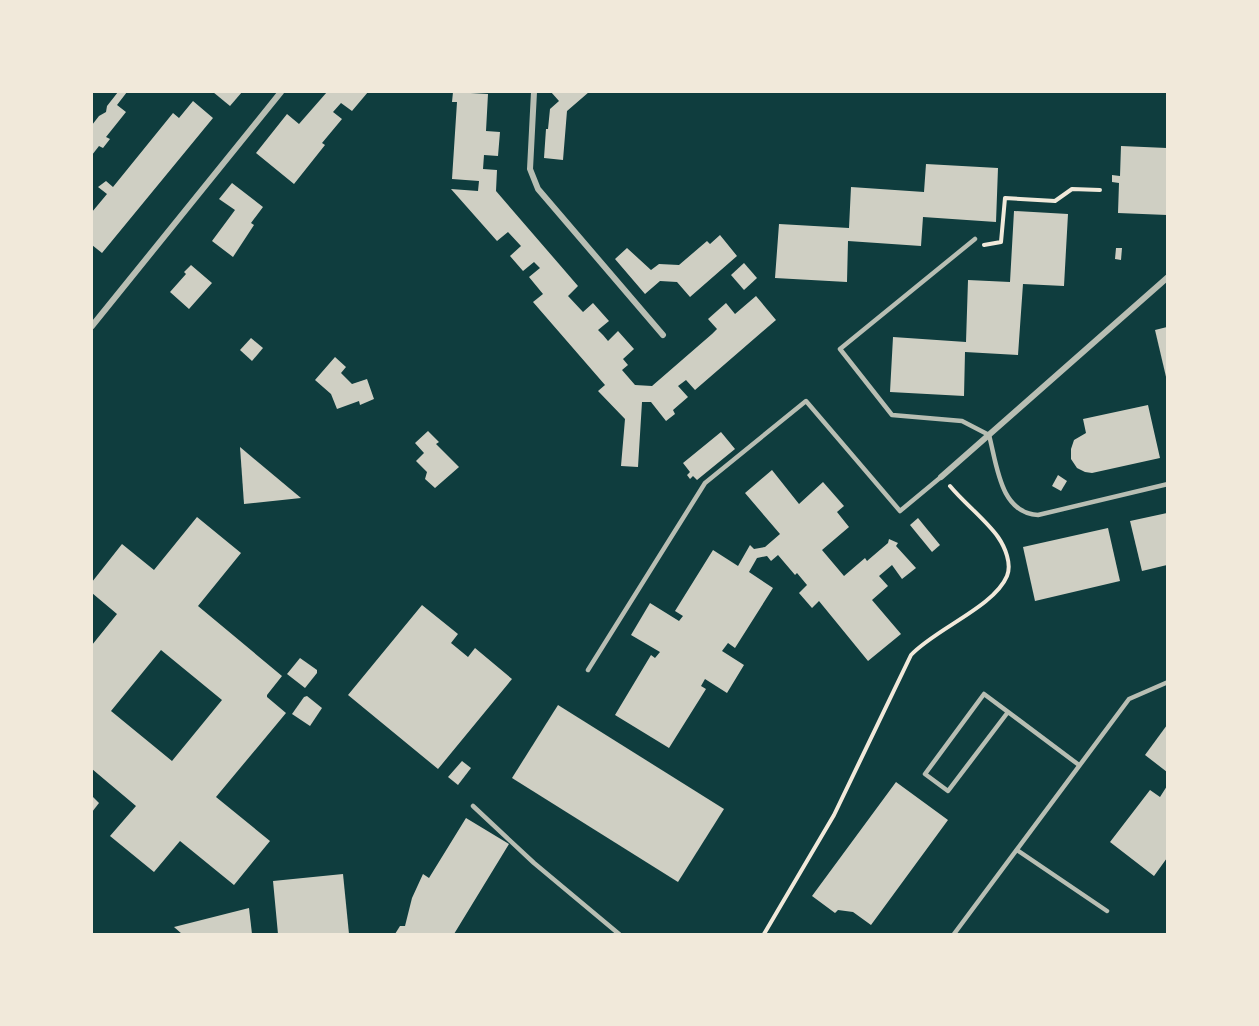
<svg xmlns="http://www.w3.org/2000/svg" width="1259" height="1026" font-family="Roboto,sans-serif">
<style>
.building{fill:#cfcfc3;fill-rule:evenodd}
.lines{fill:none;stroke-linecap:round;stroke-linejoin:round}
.path{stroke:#f1e9da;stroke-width:4}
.service{stroke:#b8beb3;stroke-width:4.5}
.minor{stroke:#b8beb3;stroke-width:6}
</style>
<rect width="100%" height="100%" fill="#0f3d3e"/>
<!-- building -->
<g class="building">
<polygon points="118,92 127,92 117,105 126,112 106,137 110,139 103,148 99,146 92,155 92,125 99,116 106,112 107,106"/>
<polygon points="213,92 242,92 230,106"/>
<polygon points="327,92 368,92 352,111 341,103 333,112 342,119 322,143 325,145 294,184 256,153 287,114 299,124"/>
<polygon points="453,92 488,94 486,131 500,132 498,156 484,155 483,169 497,170 496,191 578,286 568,296 583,312 593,303 609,321 598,330 603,335 608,341 618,331 634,349 623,359 628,365 622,370 635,385 652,386 712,334 717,329 708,319 726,303 735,314 756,296 776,320 695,390 686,380 678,386 688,397 673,410 675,414 666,421 651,402 642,402 638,467 621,466 625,419 598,391 605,385 533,302 543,294 529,277 540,268 534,262 523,271 510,256 521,246 508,232 497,241 451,189 478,191 479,181 452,179 457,102 452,102"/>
<polygon points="551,92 589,92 567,111 563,160 544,158 546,129 548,129 550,109 559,101"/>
<polygon points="193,101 213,118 102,253 92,245 92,212 107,194 98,187 106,181 113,187 173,113 179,118"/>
<polygon points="1121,146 1167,148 1167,215 1118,213 1119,183 1112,182 1112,175 1120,176"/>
<polygon points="926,164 998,168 996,222 923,217 921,246 848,241 847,282 775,278 779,224 849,228 851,187 924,192"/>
<polygon points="232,183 263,207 251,223 254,225 233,257 212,241 235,210 219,199"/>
<polygon points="1014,211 1068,214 1064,286 1023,284 1018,355 965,352 964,396 890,392 893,337 966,342 968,280 1010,282"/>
<polygon points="720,235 737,256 690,297 677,282 660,281 645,294 615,259 627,248 651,270 659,264 679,265 707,241 710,244"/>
<polygon points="1116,248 1122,248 1121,260 1115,259"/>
<polygon points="744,263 757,278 744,290 731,275"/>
<polygon points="191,265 212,283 189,309 170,292 186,274 184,272"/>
<polygon points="1167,327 1167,381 1155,330"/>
<polygon points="251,338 263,348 252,361 240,350"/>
<polygon points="335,357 346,367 341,373 352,384 367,379 374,399 360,405 359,401 337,409 331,394 315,380"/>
<polygon points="1148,405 1160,458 1092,473 1085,472 1077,468 1071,459 1071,449 1074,440 1086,433 1083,419"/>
<polygon points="428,431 439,442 436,444 459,467 435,488 425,479 427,472 416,461 424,453 415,443"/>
<polygon points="721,432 735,449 697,480 693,476 690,479 687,475 690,472 683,463"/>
<polygon points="240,447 301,498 244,504"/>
<polygon points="772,470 799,504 823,482 844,506 837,512 849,527 822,550 844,576 865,558 867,561 888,543 889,539 898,543 896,546 916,568 902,579 892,565 879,576 888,586 872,600 901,634 868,661 819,601 812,608 799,593 807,585 797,573 795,575 778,555 771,561 767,556 757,558 749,572 773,588 735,648 728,643 722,651 744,665 727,693 705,679 701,686 706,689 669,748 615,715 651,655 655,658 660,652 631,635 650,603 679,621 683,616 675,611 713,550 738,566 750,545 754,549 765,547 780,534 745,493"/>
<polygon points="1058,475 1067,481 1061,491 1052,486"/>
<polygon points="1167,513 1167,565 1142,571 1130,521"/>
<path d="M 197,517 L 241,553 L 198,606 L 282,676 L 267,695 L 267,697 L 286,713 L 216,797 L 270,841 L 234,885 L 180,841 L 154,872 L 110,836 L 136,806 L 92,769 L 92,645 L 117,614 L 92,593 L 92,582 L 122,544 L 154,570 ZM 161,650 L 222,700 L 172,761 L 111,711 Z"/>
<polygon points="918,518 940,545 932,552 910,525"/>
<polygon points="1108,528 1120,581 1035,601 1023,547"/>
<polygon points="422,605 458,634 451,643 468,657 475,648 512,679 438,769 348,695"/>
<polygon points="300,658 317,670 317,673 305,688 287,674"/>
<polygon points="307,696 322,708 310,726 292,714 304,697"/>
<polygon points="558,705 724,809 678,882 512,778"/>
<polygon points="1167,725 1167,772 1145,755"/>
<polygon points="462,761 471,768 458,785 448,777"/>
<polygon points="896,782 948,820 871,925 853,912 838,910 835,913 812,896"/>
<polygon points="1167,786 1167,858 1154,876 1110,842 1150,790 1160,797"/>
<polygon points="92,796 99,803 92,812"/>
<polygon points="466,818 509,844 454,934 395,934 400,926 405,926 412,898 423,874 429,878"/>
<polygon points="343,874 349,934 278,934 273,881"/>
<polygon points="249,908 252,934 182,934 174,927"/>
</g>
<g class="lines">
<!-- path -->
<g class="path">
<polyline points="984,245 1001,242 1005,198 1055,201 1072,189 1100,190"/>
<path d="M 764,934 L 834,815 L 911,655 C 935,629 994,607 1007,576 C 1012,564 1005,547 998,537 C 986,520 964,503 950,486"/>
</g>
<!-- service -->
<g class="service">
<path d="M 975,239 L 840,349 L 892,415 L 962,421 L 989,435 C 997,465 1000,513 1038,515 L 1168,484"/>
<polyline points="588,670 705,483 806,401 900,511 941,477"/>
<polyline points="1008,712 948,791 925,774 984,694 1079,765"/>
<polyline points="473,806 534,863 619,934"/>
<polyline points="1017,850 1107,911"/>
<polyline points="954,934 1129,699 1168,682"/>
</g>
<!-- minor -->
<g class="minor">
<polyline points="534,92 530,169 538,189 663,335"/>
<polyline points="92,326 281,92"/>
<polyline points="941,477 1168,277"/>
</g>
</g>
<!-- border -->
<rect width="1259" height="1026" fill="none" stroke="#f1e9da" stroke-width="186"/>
</svg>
